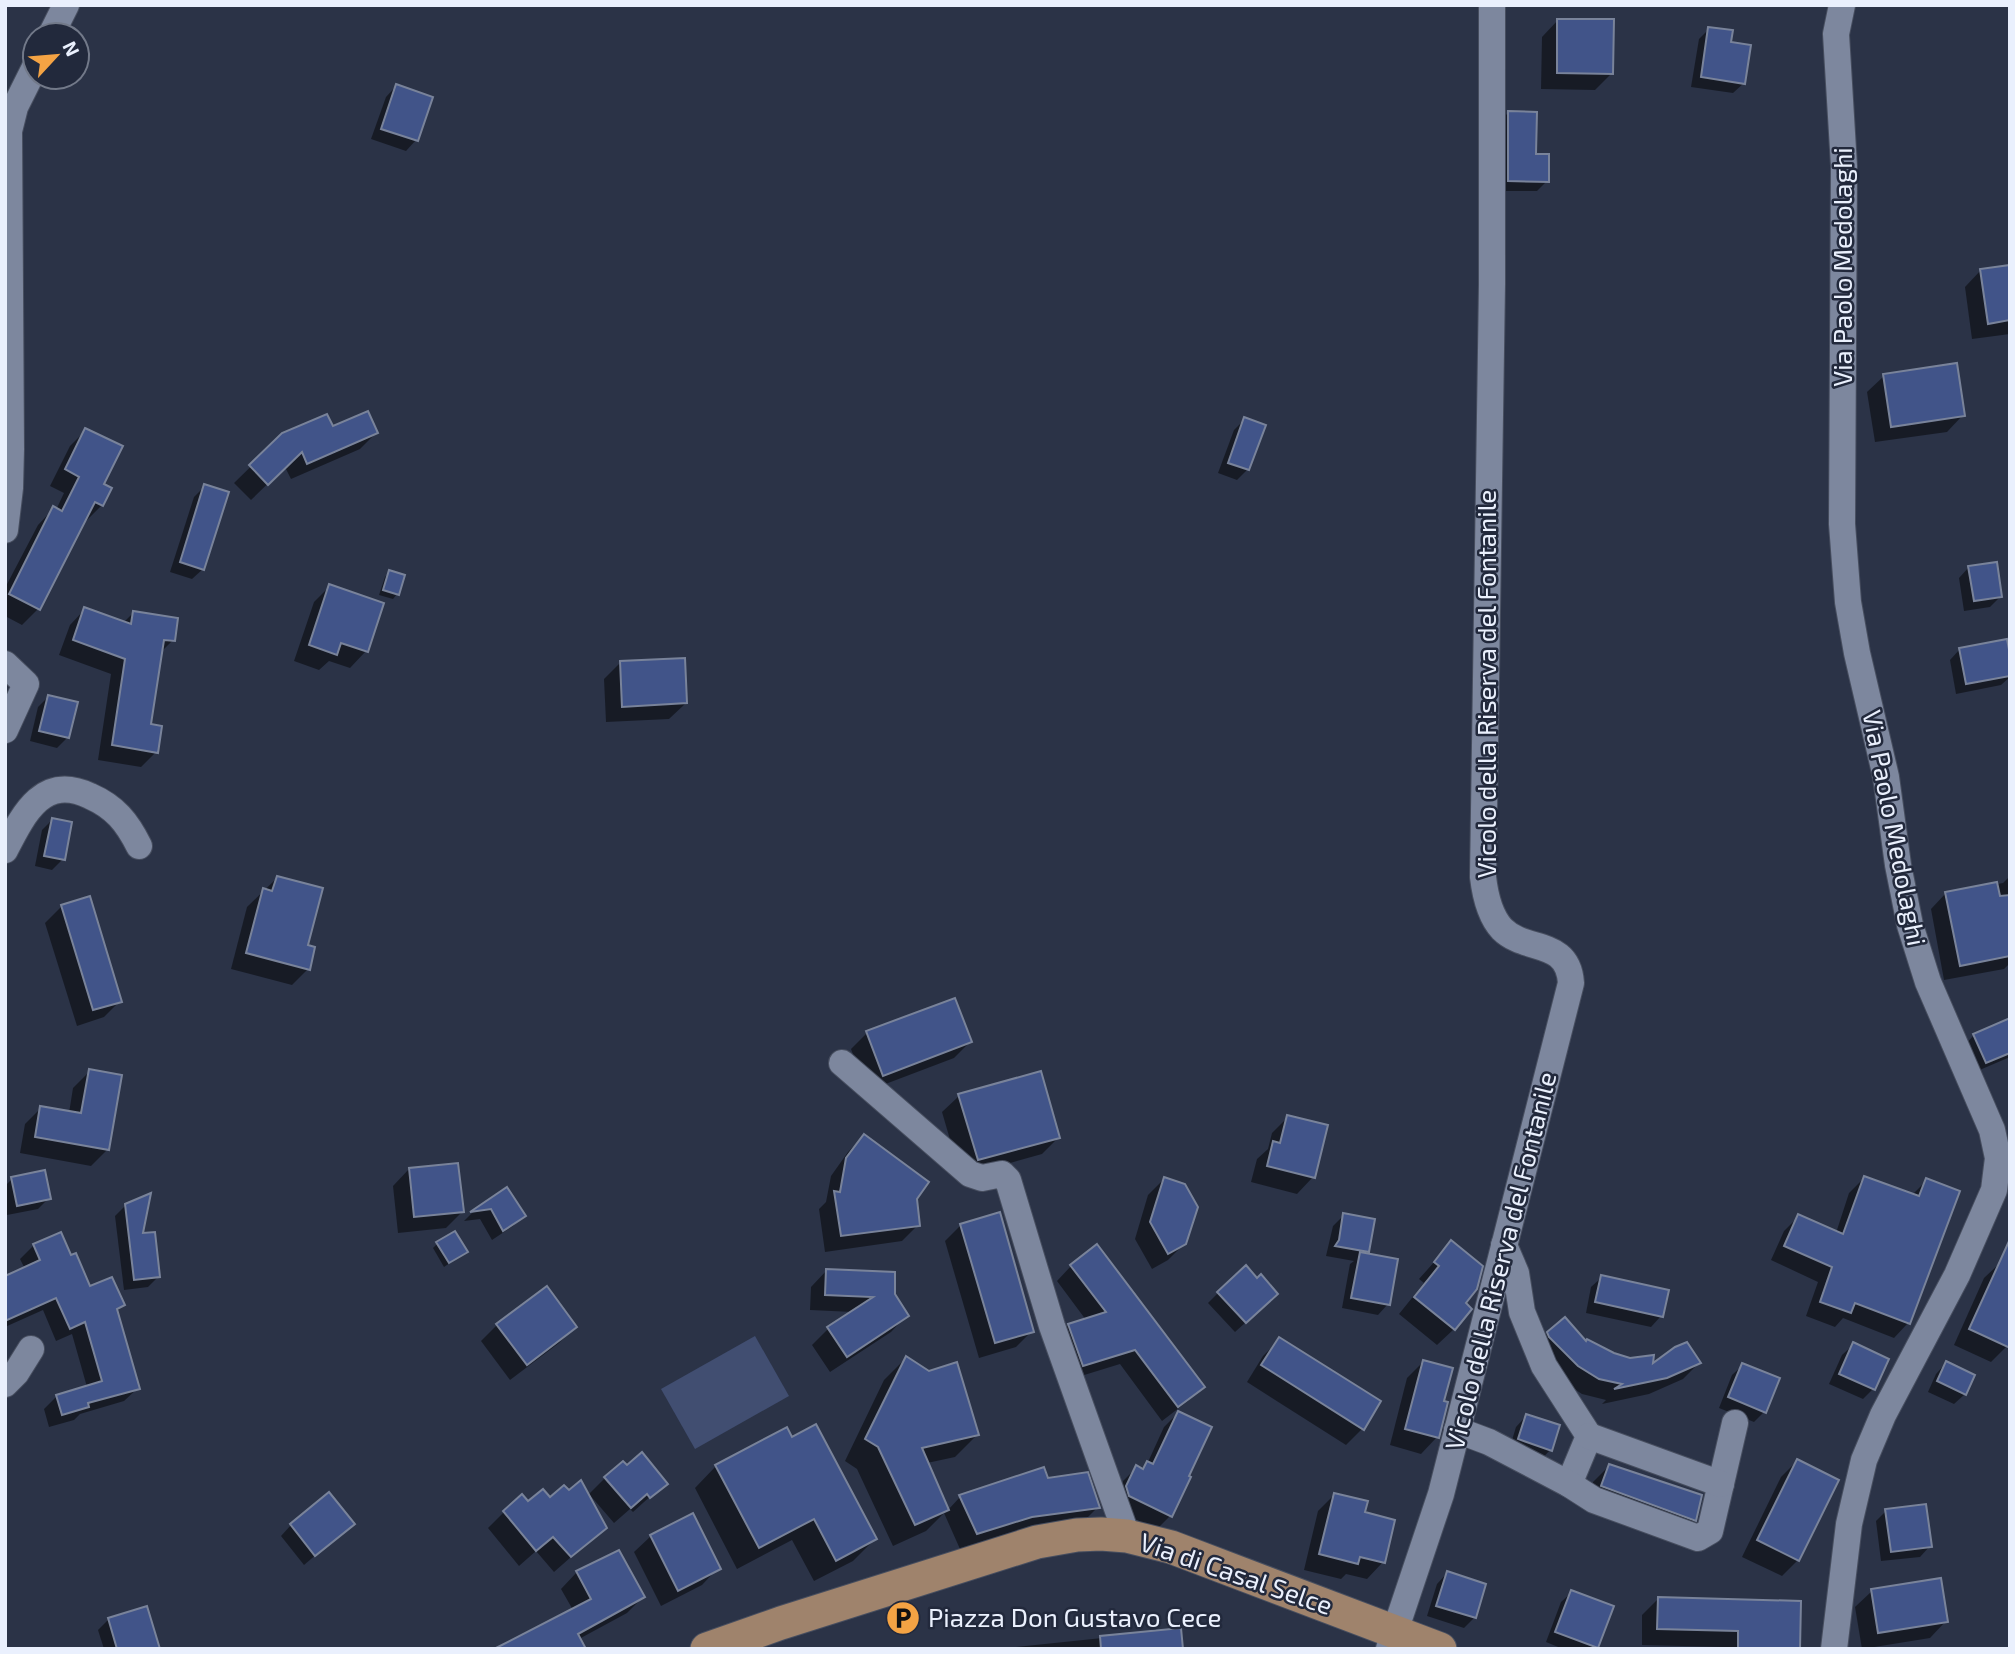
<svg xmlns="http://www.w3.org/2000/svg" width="2015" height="1654" font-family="'Exo 2',sans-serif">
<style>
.green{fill:#414e71}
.shadow{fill:#0007}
.building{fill:#415489;stroke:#79839a;stroke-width:2}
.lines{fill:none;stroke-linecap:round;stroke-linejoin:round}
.minor-casing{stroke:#474e5f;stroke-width:28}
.major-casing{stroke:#474e5f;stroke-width:35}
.minor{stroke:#7d879e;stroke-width:26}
.major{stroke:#9f836c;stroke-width:33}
.labels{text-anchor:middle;stroke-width:5;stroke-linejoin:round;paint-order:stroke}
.street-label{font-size:26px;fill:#eaf0fd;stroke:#22293c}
.poi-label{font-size:26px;fill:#eaf0fd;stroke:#22293c;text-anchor:start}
</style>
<rect width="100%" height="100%" fill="#2b3347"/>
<!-- green -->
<polygon class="green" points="755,1336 789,1396 695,1449 661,1389"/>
<!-- shadow -->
<g class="shadow">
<polygon points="1558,20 1611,74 1595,90 1541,89 1542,37"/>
<polygon points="1709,29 1729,44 1744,83 1733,93 1691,87 1699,39"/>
<polygon points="396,86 416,140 406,151 371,139 386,97"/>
<polygon points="1508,113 1547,181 1537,191 1498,191 1498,123"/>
<polygon points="2010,266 2010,334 1972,339 1965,287 1981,270"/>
<polygon points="1884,376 1963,415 1947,432 1875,442 1867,392"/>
<polygon points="1245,419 1263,426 1247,470 1237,480 1218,473 1234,430"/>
<polygon points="332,428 376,433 360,449 291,479 285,467 251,500 234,483 283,435"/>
<polygon points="86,430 102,485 102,505 86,521 84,520 38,609 22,625 5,616 5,588 38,525 54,508 56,510 64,493 50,486 70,446"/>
<polygon points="205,486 203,569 192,579 170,572 194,497"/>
<polygon points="1969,567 2001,596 1990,607 1964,611 1959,578"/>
<polygon points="390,572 397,594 393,599 379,595 385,577"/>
<polygon points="330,586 382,604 366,651 350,668 329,661 319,670 294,661 314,602"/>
<polygon points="85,609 123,623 133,613 173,640 160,653 149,726 156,752 141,767 98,760 111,674 59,655 70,625"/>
<polygon points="1960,649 2010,663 2010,677 2001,685 1956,694 1950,660"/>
<polygon points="620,663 686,703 669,719 606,722 604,679"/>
<polygon points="48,697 68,737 57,748 30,741 38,707"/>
<polygon points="52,820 63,859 52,870 35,866 42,830"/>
<polygon points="2010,876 2010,963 2004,969 1944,980 1931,909 1946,893 2003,883"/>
<polygon points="277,878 306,946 308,969 292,985 231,969 247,907"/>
<polygon points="88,898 120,1001 104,1017 77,1026 45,923 61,907"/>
<polygon points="2010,1020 2010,1057 1975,1072 1964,1046 1974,1035"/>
<polygon points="867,1033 970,1042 954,1058 867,1091 851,1049"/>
<polygon points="90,1071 120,1077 107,1150 91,1166 20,1153 25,1124 41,1108 69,1113 73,1088"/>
<polygon points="1040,1073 1058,1138 1042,1154 964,1176 960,1174 942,1112 959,1096"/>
<polygon points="1288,1117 1313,1177 1297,1194 1251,1182 1257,1159 1268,1149 1272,1133"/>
<polygon points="864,1136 915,1198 918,1225 902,1241 825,1252 819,1209 826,1202 831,1176 848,1152"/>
<polygon points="409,1169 462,1212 446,1228 398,1233 393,1186"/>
<polygon points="1864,1178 1912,1195 1927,1180 1908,1323 1894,1338 1843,1318 1835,1327 1806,1316 1818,1282 1771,1260 1784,1231 1799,1216 1836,1233 1849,1193"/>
<polygon points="12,1179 49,1198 38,1209 7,1215 5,1186"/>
<polygon points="1164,1179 1185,1243 1168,1260 1152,1269 1135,1239 1148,1195"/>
<polygon points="507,1190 524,1216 513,1226 492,1240 480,1219 464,1221 472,1213"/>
<polygon points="126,1205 159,1276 148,1287 124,1290 115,1216"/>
<polygon points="1344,1215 1368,1251 1364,1254 1388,1304 1378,1315 1342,1308 1350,1264 1354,1261 1326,1256 1333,1226"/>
<polygon points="961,1225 1032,1331 1016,1347 979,1358 945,1241"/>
<polygon points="60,1234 70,1257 89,1288 123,1305 116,1312 138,1388 124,1401 80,1414 74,1420 49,1427 44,1409 57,1396 87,1387 72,1334 56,1341 43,1310 5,1327 5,1278 25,1269 20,1259 34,1245"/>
<polygon points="1452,1242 1464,1303 1454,1329 1437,1345 1399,1314 1424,1283 1419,1279"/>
<polygon points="437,1244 466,1252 444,1267 433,1248"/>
<polygon points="2001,1262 2007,1346 1991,1362 1954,1345 1984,1278"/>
<polygon points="1071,1266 1202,1387 1188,1401 1162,1421 1120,1364 1068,1380 1054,1340 1069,1325 1086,1320 1057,1281"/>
<polygon points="827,1270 907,1315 891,1332 830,1372 812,1345 828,1329 853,1312 810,1310 811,1287"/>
<polygon points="1602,1277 1661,1316 1651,1327 1586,1313 1591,1287"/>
<polygon points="1218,1293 1266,1304 1235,1332 1208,1303"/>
<polygon points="497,1325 575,1327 559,1343 510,1380 481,1341"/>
<polygon points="1548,1333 1586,1343 1613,1355 1650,1367 1699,1363 1683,1379 1649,1394 1602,1404 1606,1400 1582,1394 1562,1381 1532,1349"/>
<polygon points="1279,1340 1363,1428 1346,1445 1247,1382 1263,1356"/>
<polygon points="1853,1345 1873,1389 1863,1399 1829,1384 1842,1355"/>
<polygon points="906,1358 977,1435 955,1457 927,1463 948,1510 960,1497 1047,1480 1098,1507 1082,1523 960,1549 944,1513 926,1531 893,1546 857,1469 845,1461 884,1380"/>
<polygon points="1423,1362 1437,1437 1421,1454 1390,1445 1407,1378"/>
<polygon points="1946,1363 1965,1394 1954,1404 1928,1392 1936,1374"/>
<polygon points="1743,1365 1764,1412 1754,1422 1719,1408 1732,1375"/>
<polygon points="1178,1413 1170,1516 1156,1530 1116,1509 1113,1501 1123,1481 1137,1467 1141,1469 1148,1462 1164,1427"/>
<polygon points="1526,1416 1558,1426 1550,1450 1540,1461 1509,1450 1516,1427"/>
<polygon points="1797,1461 1798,1560 1782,1576 1742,1557 1781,1477"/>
<polygon points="716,1466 875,1539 853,1561 814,1581 792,1540 737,1569 695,1488"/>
<polygon points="1609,1466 1695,1520 1679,1536 1586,1502 1593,1482"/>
<polygon points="605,1478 665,1483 633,1512 630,1509 614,1523 589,1494"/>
<polygon points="1334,1495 1383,1562 1367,1579 1346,1574 1341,1579 1304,1570 1318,1511"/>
<polygon points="550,1499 605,1527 554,1572 536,1551 519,1566 488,1528 504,1512"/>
<polygon points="1886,1511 1930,1546 1920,1557 1881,1561 1876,1521"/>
<polygon points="352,1524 304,1565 281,1536 291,1525"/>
<polygon points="651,1536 718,1568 702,1585 661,1606 634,1552"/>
<polygon points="577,1572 643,1597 627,1613 579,1639 506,1649 573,1610 561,1589"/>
<polygon points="1447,1573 1484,1585 1474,1618 1464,1628 1427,1616 1437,1584"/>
<polygon points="1872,1591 1946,1621 1930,1638 1862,1649 1855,1607"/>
<polygon points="1572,1592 1596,1647 1595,1649 1563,1649 1546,1642 1561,1602"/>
<polygon points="1658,1599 1798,1649 1723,1649 1723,1647 1642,1645 1642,1615"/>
<polygon points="109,1619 158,1649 104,1649 98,1630"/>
<polygon points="1179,1630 1181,1649 1015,1649 1016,1647"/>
</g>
<!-- building -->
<g class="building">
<polygon points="1557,19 1614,19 1613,74 1557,73"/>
<polygon points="1708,27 1733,30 1731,42 1751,45 1745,84 1701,77"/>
<polygon points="396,84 433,97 418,141 381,129"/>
<polygon points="1508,111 1537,112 1536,154 1549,154 1549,182 1508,181"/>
<polygon points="2010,265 2010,320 1988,324 1980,269"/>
<polygon points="1957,363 1965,416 1891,427 1883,374"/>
<polygon points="368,411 378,433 307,464 302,452 268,485 249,465 282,433 327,414 333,426"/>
<polygon points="1244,417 1266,425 1249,470 1228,463"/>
<polygon points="85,428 123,446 104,484 112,488 103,506 95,502 40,610 9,594 53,506 62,511 79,477 65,469"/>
<polygon points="204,484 229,492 204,570 180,562"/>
<polygon points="1997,562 2002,597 1974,601 1968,566"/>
<polygon points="389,570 405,575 399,595 383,590"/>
<polygon points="329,584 384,603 368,652 341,643 337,655 309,645"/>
<polygon points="84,607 131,624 133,611 178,618 175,641 164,640 151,724 162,726 158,753 112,745 125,659 73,640"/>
<polygon points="2007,639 2010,655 2010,676 1966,684 1959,648"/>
<polygon points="685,658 687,703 622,707 620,661"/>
<polygon points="48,695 78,702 69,738 39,731"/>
<polygon points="52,818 72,822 65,860 44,856"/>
<polygon points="277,876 323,888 308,945 315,947 310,970 246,953 263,888 272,891"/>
<polygon points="1997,882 2000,896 2010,895 2010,956 1960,966 1945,892"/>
<polygon points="90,896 122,1002 93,1010 61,905"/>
<polygon points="955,998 972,1042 883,1076 866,1031"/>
<polygon points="2010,1018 2010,1053 1986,1063 1973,1034"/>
<polygon points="89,1069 122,1075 109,1150 35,1137 40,1106 81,1113"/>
<polygon points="1041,1071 1060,1138 978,1160 958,1094"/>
<polygon points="1287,1115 1328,1125 1315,1178 1267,1166 1273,1141 1280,1143"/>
<polygon points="864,1134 929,1182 917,1199 920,1226 841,1236 834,1191 840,1192 846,1158"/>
<polygon points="458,1163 464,1212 414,1217 409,1168"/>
<polygon points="45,1170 51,1199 17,1206 11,1177"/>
<polygon points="1864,1176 1919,1196 1926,1178 1960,1191 1910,1324 1855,1303 1851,1313 1820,1302 1832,1267 1784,1246 1798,1214 1843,1234"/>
<polygon points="1164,1177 1185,1184 1198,1207 1186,1244 1168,1254 1150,1222"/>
<polygon points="507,1187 526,1216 503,1231 491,1209 470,1212"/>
<polygon points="151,1193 143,1233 155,1232 160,1277 134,1280 125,1204"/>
<polygon points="1000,1212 1034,1332 995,1343 960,1224"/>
<polygon points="1343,1213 1375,1219 1369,1252 1335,1246 1339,1240"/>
<polygon points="455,1231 468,1252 449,1263 436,1242"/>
<polygon points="61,1232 71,1255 76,1253 90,1286 112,1277 125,1305 117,1309 140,1389 88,1403 89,1407 62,1415 56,1395 102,1381 85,1322 70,1329 56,1298 5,1321 5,1276 40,1260 33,1244"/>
<polygon points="2010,1239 2010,1348 1969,1329"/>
<polygon points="1451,1240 1483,1266 1477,1289 1466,1303 1472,1309 1455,1330 1414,1297 1439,1266 1434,1262"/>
<polygon points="1097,1244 1205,1387 1178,1407 1135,1350 1083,1366 1068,1324 1106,1312 1070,1265"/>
<polygon points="1360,1252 1398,1259 1390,1305 1351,1298"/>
<polygon points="1246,1265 1257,1278 1261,1274 1278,1294 1246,1323 1217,1292"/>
<polygon points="826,1269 895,1272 895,1294 909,1316 847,1357 827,1327 873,1297 825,1295"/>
<polygon points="1601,1275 1669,1290 1663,1317 1595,1302"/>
<polygon points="547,1286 577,1327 527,1365 496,1324"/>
<polygon points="1565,1317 1586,1341 1587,1339 1614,1353 1630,1358 1654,1355 1653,1363 1675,1347 1687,1342 1701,1363 1667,1378 1614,1389 1622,1384 1599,1379 1578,1366 1549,1337 1547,1332"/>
<polygon points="1279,1337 1381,1401 1364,1430 1261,1365"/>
<polygon points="1853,1342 1889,1359 1875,1390 1839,1374"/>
<polygon points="906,1356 929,1371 957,1362 979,1435 922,1448 949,1510 915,1525 878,1447 865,1439"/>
<polygon points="1423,1360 1453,1368 1444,1401 1448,1402 1439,1438 1405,1429"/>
<polygon points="1946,1361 1975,1375 1966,1395 1937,1381"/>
<polygon points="1742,1363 1780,1378 1766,1413 1728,1397"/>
<polygon points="1178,1411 1212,1427 1189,1476 1191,1477 1172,1517 1129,1496 1126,1486 1136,1465 1143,1469 1147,1461 1153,1464"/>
<polygon points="1526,1414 1560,1425 1552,1451 1518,1439"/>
<polygon points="816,1424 877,1539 836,1561 814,1519 759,1548 715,1465 787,1427 792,1437"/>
<polygon points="642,1452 668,1484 650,1498 647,1494 631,1508 604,1477 623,1461 627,1465"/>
<polygon points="1797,1459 1839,1480 1799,1561 1757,1540"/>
<polygon points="1609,1464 1702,1495 1696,1521 1601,1486"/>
<polygon points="1044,1467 1048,1478 1088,1472 1100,1508 1032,1517 977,1534 959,1495"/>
<polygon points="581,1480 607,1528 571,1557 553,1537 536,1551 503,1511 522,1494 528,1501 543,1489 550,1497 564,1485 569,1490"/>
<polygon points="329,1492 355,1524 315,1556 290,1524"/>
<polygon points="1334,1493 1368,1501 1365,1512 1395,1520 1385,1563 1360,1557 1358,1564 1319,1554"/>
<polygon points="1926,1504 1932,1547 1891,1552 1885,1509"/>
<polygon points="693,1513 721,1569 678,1591 650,1535"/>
<polygon points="619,1550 645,1597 578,1634 586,1649 494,1649 591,1599 576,1571"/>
<polygon points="1447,1571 1486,1584 1476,1618 1436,1606"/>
<polygon points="1941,1578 1948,1622 1878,1633 1871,1589"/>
<polygon points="1571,1590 1614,1606 1598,1648 1555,1632"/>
<polygon points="1658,1597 1801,1601 1800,1649 1738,1648 1738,1631 1657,1629"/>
<polygon points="147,1606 160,1649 117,1649 108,1618"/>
<polygon points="1181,1628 1183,1649 1101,1649 1100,1636"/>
</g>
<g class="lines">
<!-- minor casing -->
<g class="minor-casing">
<g id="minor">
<polyline points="51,35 66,5"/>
<polyline points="5,530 10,488 11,449 9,131 15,107 35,67"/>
<polyline points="5,664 26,684 5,730"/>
<path d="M 5,850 C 24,813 43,774 90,796 C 115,807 127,822 139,846"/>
<polyline points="842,1063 970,1174 982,1178 1002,1174 1008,1180 1052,1326 1127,1536"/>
<polyline points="1504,1245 1516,1273 1522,1312 1544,1366 1589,1436 1569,1484"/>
<polyline points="5,1384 16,1373 31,1349"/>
<polyline points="1457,1430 1489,1442 1569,1484 1594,1500 1698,1538 1710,1531 1735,1423"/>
<polyline points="1589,1436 1721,1484"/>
<path d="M 1389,1649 L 1441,1494 L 1571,983 C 1568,938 1526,953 1502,929 C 1490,916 1485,894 1483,877 L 1492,284 L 1492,5"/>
<polyline points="1834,1649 1849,1524 1864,1460 1883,1415 1957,1275 1994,1190 1998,1158 1992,1130 1928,982 1910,925 1898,865 1886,777 1857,653 1848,602 1842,524 1844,166 1836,34 1842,5"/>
</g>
</g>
<!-- major casing -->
<g class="major-casing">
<polyline id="major" points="707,1649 781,1623 1037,1542 1077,1535 1101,1534 1127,1536 1171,1547 1440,1649"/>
</g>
<!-- minor -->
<use href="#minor" class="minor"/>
<!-- major -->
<use href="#major" class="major"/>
</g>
<!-- icons -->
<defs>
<g id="parking-disc" transform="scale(1.75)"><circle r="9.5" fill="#f4a344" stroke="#22293c"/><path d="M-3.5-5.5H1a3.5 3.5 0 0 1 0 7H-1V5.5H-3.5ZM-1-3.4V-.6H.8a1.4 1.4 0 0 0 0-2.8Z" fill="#111"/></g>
</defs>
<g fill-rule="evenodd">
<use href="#parking-disc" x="903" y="1618"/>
</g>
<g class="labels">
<!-- street labels -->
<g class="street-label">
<text transform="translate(1843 267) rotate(-90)" y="9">Via Paolo Medolaghi</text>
<text transform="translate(1487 684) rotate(-90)" y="9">Vicolo della Riserva del Fontanile</text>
<text transform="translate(1894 828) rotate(79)" y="9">Via Paolo Medolaghi</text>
<text transform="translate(1501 1261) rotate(-76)" y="9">Vicolo della Riserva del Fontanile</text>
<text transform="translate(1236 1574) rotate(19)" y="9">Via di Casal Selce</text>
</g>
<!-- poi labels -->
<g class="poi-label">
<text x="928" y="1627">Piazza Don Gustavo Cece</text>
</g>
</g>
<!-- border -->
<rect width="2015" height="1654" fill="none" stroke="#eaf0fd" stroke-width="14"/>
<!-- north arrow -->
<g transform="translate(56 56) rotate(64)"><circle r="33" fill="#22293c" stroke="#727989" stroke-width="2"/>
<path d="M0-5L12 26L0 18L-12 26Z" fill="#f4a344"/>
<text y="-10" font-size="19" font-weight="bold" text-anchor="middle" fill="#eaf0fd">N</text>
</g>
</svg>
